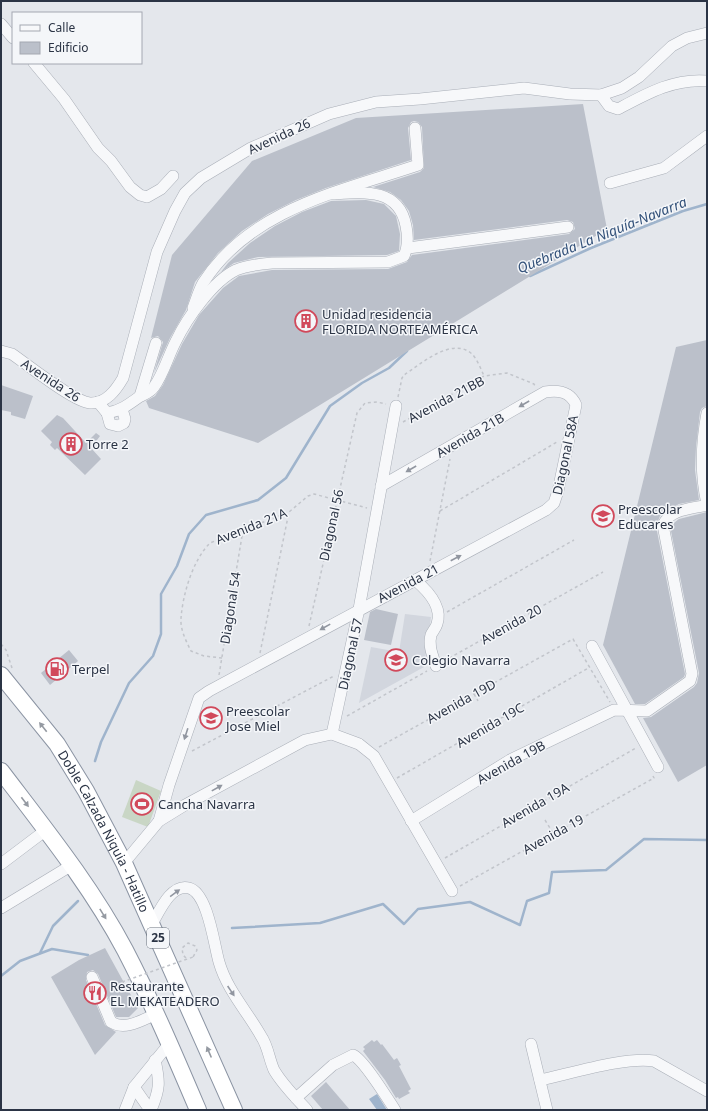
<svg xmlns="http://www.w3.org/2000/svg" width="708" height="1111" font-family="'Noto Sans',sans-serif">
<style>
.built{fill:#d2d6de}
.green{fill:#c9d6c5}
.water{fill:#9fb4cc}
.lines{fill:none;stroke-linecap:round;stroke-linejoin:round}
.stream{stroke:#9fb4cc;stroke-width:2.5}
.building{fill:#bbc0ca}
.minor-casing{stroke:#a9aeb7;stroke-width:12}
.highway-casing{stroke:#8b94a3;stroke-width:18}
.path{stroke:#c2c5cb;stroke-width:1.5;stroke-dasharray:3 3;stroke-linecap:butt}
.minor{stroke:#f7f8fa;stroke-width:11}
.highway{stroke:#fff;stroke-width:16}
.path-bridge{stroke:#c2c5cb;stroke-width:1.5;stroke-dasharray:3 3;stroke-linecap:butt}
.oneway{fill:#9196a0}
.oneway2{fill:#959aa2}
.labels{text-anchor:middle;stroke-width:3;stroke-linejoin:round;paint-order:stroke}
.shield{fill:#f4f6f9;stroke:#676e7b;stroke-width:1}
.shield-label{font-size:12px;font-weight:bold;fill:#2b3445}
.street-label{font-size:13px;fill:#2b3445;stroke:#f4f6f9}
.poi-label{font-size:13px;fill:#2b3445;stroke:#f4f6f9;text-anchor:start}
.water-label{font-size:14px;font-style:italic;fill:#34527a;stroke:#f4f6f9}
</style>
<rect width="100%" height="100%" fill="#e4e7ec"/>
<!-- built -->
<polygon class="built" points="405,614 431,617 424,667 359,703 371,647 399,652"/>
<!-- green -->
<polygon class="green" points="136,780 161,791 148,827 122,817"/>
<!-- water -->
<polygon class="water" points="377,1094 387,1110 377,1110 369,1099"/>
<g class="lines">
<!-- stream -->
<g class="stream">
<polyline points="530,276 591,248 683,211 707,204"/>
<polyline points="95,761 101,742 129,683 153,656 161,634 161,594 177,566 189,534 206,515 258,500 286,478 330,406 362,383 389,368 407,351"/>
<polyline points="232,928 320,923 383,904 404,924 418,909 470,902 520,925 527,901 549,893 552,872 606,870 644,839 707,840"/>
<polyline points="40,953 53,926 78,901"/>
<polyline points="1,976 20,961 52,949 88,955"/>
</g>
</g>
<!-- building -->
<g class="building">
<polygon points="583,104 607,229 258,443 149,408 146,401 155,396 163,385 182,344 199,315 223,288 239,276 272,270 388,269 407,262 412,255 569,234 575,229 573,222 567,220 414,240 413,225 409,211 401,200 390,192 373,187 420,172 424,168 422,127 418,122 414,121 411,122 408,128 411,160 326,188 296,200 268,214 242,231 218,253 195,282 186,310 170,338 154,373 163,342 158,336 151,338 172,255 252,161 356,118"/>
<polygon points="366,200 384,204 396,216 400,234 399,251 387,255 258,257 234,263 221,272 228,263 250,243 275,226 302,212 331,201"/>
<polygon points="707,340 707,406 702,408 700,412 696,447 695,470 699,500 679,504 667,510 660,516 656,526 685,674 684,677 645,704 635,704 603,645 676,347"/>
<polygon points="1,385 33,396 25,419 11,415 11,412 1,410"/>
<polygon points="57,415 63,418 86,443 96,433 100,436 91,448 101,459 85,475 57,448 55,450 50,445 52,442 41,431"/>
<polygon points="707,512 707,765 678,782 643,718 651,717 694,687 697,683 699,673 670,526 679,519"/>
<polygon points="376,609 398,614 391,645 364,640 370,612"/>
<polygon points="69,650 78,661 50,685 41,673"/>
<polygon points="105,948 138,1008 129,1017 116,1017 98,974 93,970 87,972 86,980 105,1025 116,1032 95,1055 51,977 79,960"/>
<polygon points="372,1040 374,1042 377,1040 381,1045 382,1044 394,1060 397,1058 401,1065 399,1066 411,1089 408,1091 410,1093 399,1099 398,1097 396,1098 385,1080 363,1051 365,1049 363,1047"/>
<polygon points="326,1082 350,1110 323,1110 311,1096"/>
</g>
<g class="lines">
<!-- minor casing -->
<g class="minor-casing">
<g id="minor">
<polyline points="1,24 13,38"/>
<polyline points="34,63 64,99 98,148 111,161 130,187 140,195 147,197 161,189 173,176"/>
<path d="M 601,95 L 609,106 L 618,109 C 646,94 674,78 707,81"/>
<polyline points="610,183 664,168 707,136"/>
<polyline points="408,248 568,227"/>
<path d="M 193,308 C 196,300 199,290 203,283 C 250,209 341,191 418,165 L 415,128"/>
<path d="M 1,351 L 12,354 C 28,365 74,402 90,403 C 106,404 116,390 123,378 L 157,252 L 175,211 L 185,193 L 201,178 L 251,148 L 329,114 L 376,102 L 420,99 L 524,88 L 570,94 L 601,95 L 622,88 L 639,77 L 672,46 L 687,38 L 707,33"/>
<polyline points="140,396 156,343"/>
<path d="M 98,402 L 107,413 C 120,411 128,405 139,397 C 144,394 150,393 154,387 C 164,373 168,356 176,341 C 187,318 213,281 236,270 C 248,265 260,264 272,263 L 388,262 L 404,256 C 408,247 408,236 406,226 C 399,187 362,192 332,194"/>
<polyline points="107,413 110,424 118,426 124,423 125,419 122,409"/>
<path d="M 707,413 C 701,444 700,473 707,504"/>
<path d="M 415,580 C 427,590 443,606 437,624 C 436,628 432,632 431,635 C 428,646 433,656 436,666"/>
<polyline points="592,646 658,767"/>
<polyline points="332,734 359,609 396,406"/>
<path d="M 159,821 L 169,785 L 199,698 L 209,691 L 546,510 L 554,503 L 558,491 L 576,405 C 570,391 558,390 545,392 L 381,486"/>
<path d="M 411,821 L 510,760 L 614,710 L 647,711 L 690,681 L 692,674 L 663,525 C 670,509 691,509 707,505"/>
<polyline points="124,863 159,821 185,805 305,740 332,734 359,744 374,756 452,891"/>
<polyline points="1,864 46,830"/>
<polyline points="1,908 72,865"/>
<path d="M 152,924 C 159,912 171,883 189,888 C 208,893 214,945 219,962 C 227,990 247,1011 261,1036 C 268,1046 269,1059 274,1070 C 282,1084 296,1098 307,1110"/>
<path d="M 92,977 L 111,1022 C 125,1031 142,1020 156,1014"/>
<polyline points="531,1044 547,1110"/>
<path d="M 540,1080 C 569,1074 627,1056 654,1061 L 707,1091"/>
<polyline points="134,1087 150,1110"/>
<path d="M 296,1098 L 333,1065 L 353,1055 C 364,1060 387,1098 395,1110"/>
<polyline points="125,1110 134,1087 169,1044"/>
<path d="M 151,1110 C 160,1089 160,1082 155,1060"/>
</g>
</g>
<!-- highway casing -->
<g class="highway-casing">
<g id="highway">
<path id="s1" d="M 1,675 L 57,744 L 86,791 L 124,863 L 234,1110"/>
<path d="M 1,771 C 45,829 91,886 125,950 C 152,1002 175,1056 198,1110"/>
</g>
</g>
<!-- path -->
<g class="path">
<path d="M 398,397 L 402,378 L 404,375 C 421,364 452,336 472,354 C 477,359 481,369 484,376"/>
<polyline points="403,422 484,376 507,373 534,384 535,386"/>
<polyline points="440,511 557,442"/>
<polyline points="430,561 450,459"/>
<polyline points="447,612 574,540"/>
<polyline points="309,626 357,413 365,403 377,402 386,404"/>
<polyline points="1,644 6,650 12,668"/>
<polyline points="260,653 289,512"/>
<path d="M 222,658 L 204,656 L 191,651 C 186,641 180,629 181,618 C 183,593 193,560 210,543 L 289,512 L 308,496 L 314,494 L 367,508"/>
<polyline points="444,661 603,572"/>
<polyline points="219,675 243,530"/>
<polyline points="474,694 478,701"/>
<polyline points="347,716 427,671"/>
<polyline points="379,747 573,639 610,702"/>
<polyline points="192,751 334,676"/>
<polyline points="397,778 590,667"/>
<polyline points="545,820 553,833"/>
<polyline points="445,858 636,748"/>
<polyline points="460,886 654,778 653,776"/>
<polyline points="186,958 183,955 182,948 188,943 195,946 197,950 193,957"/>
<polyline points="122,982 126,992 131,990"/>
</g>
<!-- minor -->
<use href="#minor" class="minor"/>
<!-- highway -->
<use href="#highway" class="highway"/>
<!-- path-bridge -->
<polyline class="path-bridge" points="122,982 193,957"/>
</g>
<!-- one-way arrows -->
<defs><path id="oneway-solid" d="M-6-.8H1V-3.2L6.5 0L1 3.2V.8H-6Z"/></defs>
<g class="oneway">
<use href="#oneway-solid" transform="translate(524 404) rotate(150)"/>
<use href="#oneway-solid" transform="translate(411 469) rotate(150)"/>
<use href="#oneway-solid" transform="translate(456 558) rotate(-28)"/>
<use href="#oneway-solid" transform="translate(325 627) rotate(151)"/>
<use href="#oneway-solid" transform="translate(186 734) rotate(108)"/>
<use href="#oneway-solid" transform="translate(217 788) rotate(-29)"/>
<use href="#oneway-solid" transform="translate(175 893) rotate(-36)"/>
<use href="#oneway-solid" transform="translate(231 991) rotate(56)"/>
</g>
<g class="oneway2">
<use href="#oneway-solid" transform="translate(43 727) rotate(-128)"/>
<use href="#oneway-solid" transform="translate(25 802) rotate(53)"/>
<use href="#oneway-solid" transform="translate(103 914) rotate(58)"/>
<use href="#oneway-solid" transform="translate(209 1052) rotate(-113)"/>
</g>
<!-- icons -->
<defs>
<g id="building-ring" transform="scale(1.15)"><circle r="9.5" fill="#f4f6f9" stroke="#d1495b" stroke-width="1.5"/><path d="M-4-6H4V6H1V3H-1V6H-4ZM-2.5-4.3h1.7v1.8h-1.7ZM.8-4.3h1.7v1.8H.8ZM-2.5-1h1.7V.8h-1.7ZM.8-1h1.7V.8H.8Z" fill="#d1495b"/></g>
<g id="school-ring" transform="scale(1.15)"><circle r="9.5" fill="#f4f6f9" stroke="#d1495b" stroke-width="1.5"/><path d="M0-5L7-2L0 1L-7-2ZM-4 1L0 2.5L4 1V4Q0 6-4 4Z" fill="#d1495b"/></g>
<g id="fuel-ring" transform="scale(1.15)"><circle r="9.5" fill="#f4f6f9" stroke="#d1495b" stroke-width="1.5"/><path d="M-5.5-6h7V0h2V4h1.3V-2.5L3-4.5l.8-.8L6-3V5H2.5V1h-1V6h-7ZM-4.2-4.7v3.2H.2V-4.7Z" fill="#d1495b"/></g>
<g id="stadium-ring" transform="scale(1.15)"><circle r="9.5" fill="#f4f6f9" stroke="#d1495b" stroke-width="1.5"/><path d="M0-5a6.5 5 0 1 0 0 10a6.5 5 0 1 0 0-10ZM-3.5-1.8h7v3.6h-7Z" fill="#d1495b"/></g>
<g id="restaurant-ring" transform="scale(1.15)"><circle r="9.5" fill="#f4f6f9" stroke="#d1495b" stroke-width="1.5"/><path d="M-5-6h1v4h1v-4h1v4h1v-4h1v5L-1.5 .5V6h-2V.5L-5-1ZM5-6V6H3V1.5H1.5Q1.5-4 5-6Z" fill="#d1495b"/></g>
</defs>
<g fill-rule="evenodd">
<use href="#building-ring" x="306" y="321"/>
<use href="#building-ring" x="71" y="444"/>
<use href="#school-ring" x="603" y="516"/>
<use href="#school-ring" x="396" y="660"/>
<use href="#fuel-ring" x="57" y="669"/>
<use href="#school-ring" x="211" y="718"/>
<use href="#stadium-ring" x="142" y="804"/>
<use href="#restaurant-ring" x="95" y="993"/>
</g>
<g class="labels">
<!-- shield labels -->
<rect class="shield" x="147" y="928" width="22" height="20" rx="3"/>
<g class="shield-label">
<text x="158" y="942">25</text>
</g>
<!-- street labels -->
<g class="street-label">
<text transform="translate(279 136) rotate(-25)" y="5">Avenida 26</text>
<text transform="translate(51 380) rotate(33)" y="5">Avenida 26</text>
<text transform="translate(446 399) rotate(-28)" y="5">Avenida 21BB</text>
<text transform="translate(470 435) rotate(-30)" y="5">Avenida 21B</text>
<text transform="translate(565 455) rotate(-78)" y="5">Diagonal 58A</text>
<text transform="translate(331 525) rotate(-78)" y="5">Diagonal 56</text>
<text transform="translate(251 526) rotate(-22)" y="5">Avenida 21A</text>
<text transform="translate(408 583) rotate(-28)" y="5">Avenida 21</text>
<text transform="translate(230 608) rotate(-81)" y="5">Diagonal 54</text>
<text transform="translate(511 624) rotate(-29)" y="5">Avenida 20</text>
<text transform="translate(350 654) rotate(-78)" y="5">Diagonal 57</text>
<text transform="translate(461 701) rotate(-29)" y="5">Avenida 19D</text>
<text transform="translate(490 725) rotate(-30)" y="5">Avenida 19C</text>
<text transform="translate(511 762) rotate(-29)" y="5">Avenida 19B</text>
<text transform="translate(535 805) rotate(-30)" y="5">Avenida 19A</text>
<text dy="5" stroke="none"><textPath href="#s1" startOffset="188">Doble Calzada Niquia - Hatillo</textPath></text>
<text transform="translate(553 834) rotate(-29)" y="5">Avenida 19</text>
</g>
<!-- poi labels -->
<g class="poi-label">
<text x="322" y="319">Unidad residencia<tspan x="322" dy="15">FLORIDA NORTEAMÉRICA</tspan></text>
<text x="86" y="449">Torre 2</text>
<text x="618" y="514">Preescolar<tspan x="618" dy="15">Educares</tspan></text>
<text x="412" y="665">Colegio Navarra</text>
<text x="72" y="674">Terpel</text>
<text x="226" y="716">Preescolar<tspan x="226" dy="15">Jose Miel</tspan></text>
<text x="158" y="809">Cancha Navarra</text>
<text x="110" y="991">Restaurante<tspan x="110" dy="15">EL MEKATEADERO</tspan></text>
</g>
<!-- water labels -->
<g class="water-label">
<text transform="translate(602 235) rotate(-22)" y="5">Quebrada La Niquía-Navarra</text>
</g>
</g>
<!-- border -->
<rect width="708" height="1111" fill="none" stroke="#2b3445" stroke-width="4"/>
<!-- legend -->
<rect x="12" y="12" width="130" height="52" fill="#f4f6f9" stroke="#a4a8b1"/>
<rect x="20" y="25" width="20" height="6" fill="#f7f8fa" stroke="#a4a8b1"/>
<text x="48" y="32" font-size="12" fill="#2b3445">Calle</text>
<rect x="20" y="42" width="20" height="12" fill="#bbc0ca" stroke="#a4a8b1"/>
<text x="48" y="52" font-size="12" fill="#2b3445">Edificio</text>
</svg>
